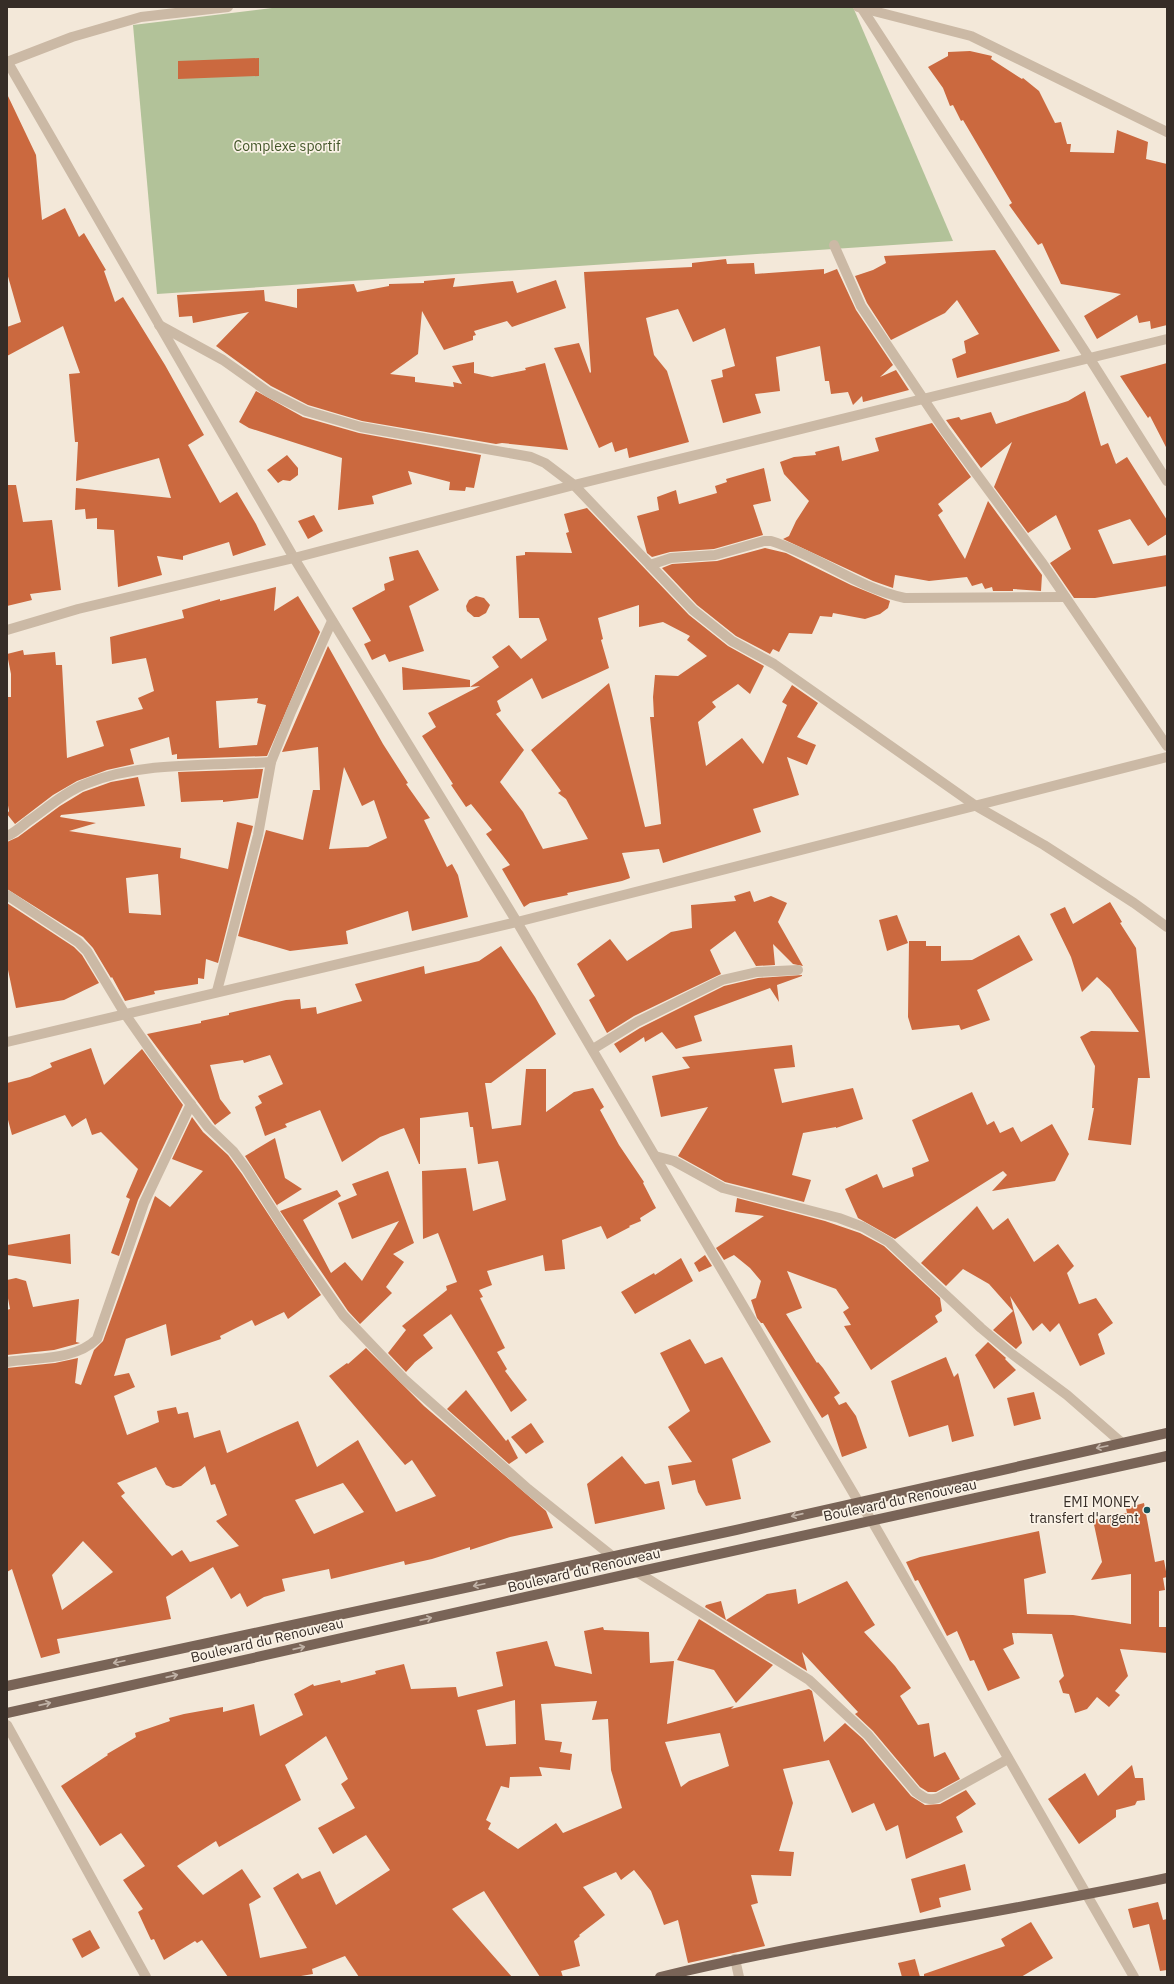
<svg xmlns="http://www.w3.org/2000/svg" width="1174" height="1984" font-family="'IBM Plex Sans',sans-serif">
<style>
.green{fill:#b2c299}
.building{fill:#cb693f;fill-rule:evenodd}
.lines{fill:none;stroke-linecap:round;stroke-linejoin:round}
.minor{stroke:#cbb9a5;stroke-width:10}
.major{stroke:#796457;stroke-width:10}
.oneway{stroke:#c0b2a6}
.poi-dot{fill:#1a525a;stroke:#faf2e6;stroke-width:1.5}
.labels{text-anchor:middle;stroke-width:3.5;stroke-linejoin:round;paint-order:stroke}
.park-label{font-size:14px;fill:#435629;stroke:#faf2e6}
.street-label{font-size:14px;fill:#362d27;stroke:#faf2e6}
.poi-label{font-size:14px;fill:#362d27;stroke:#faf2e6;text-anchor:end}
</style>
<rect width="100%" height="100%" fill="#f3e8d9"/>
<!-- green -->
<polygon class="green" points="280,7 853,7 953,241 157,294 133,25"/>
<!-- building -->
<g class="building">
<polygon points="970,51 992,56 991,59 1022,79 1023,78 1039,91 1055,123 1061,122 1067,144 1071,144 1070,152 1114,153 1117,130 1148,142 1146,159 1167,164 1167,325 1151,329 1150,321 1139,323 1137,315 1097,339 1084,316 1121,294 1061,284 1042,243 1038,245 1009,205 1012,203 963,120 961,121 953,105 950,106 943,88 928,67 948,56 948,52"/>
<polygon points="259,58 259,76 178,79 178,61"/>
<polygon points="7,94 36,155 42,220 65,208 79,237 84,233 106,270 104,271 115,302 123,297 165,365 204,435 188,445 220,503 237,492 256,524 266,545 233,556 229,542 183,556 183,560 157,556 162,575 118,587 114,530 97,529 97,518 86,519 85,509 75,510 76,488 171,498 159,458 76,481 78,442 75,442 69,374 80,373 63,326 7,356 7,327 21,322 7,273"/>
<polygon points="995,250 1060,351 957,378 952,359 966,353 964,341 979,334 957,300 945,313 891,340 867,303 855,276 873,270 886,263 884,256"/>
<polygon points="726,259 727,264 754,263 755,274 824,269 824,274 837,269 856,310 893,365 880,377 896,370 909,390 863,402 862,396 853,405 848,392 831,394 829,381 825,381 820,346 776,357 780,391 755,394 761,413 723,423 711,380 723,377 722,370 735,366 725,328 693,342 678,309 646,318 654,355 667,371 689,442 629,458 627,448 615,452 612,442 599,448 554,348 579,343 590,373 591,372 584,272 692,267 692,263"/>
<polygon points="455,278 453,287 513,281 517,293 556,280 566,308 512,327 507,321 474,331 476,335 473,336 473,340 444,350 422,311 418,354 390,374 415,377 415,382 454,387 453,382 462,384 452,366 474,362 474,373 492,377 526,370 525,368 545,363 568,450 502,443 496,444 362,421 308,405 271,386 216,346 249,312 193,323 192,316 179,317 177,295 264,290 265,301 297,308 297,289 354,284 357,292 389,286 389,284 424,283 424,281"/>
<polygon points="1167,363 1167,449 1150,416 1148,418 1120,376"/>
<polygon points="256,391 303,417 359,433 481,455 474,488 466,487 465,491 449,490 450,482 408,471 412,484 372,496 374,504 338,510 342,458 249,428 239,422"/>
<polygon points="1085,391 1101,446 1108,443 1116,464 1127,457 1167,520 1167,534 1148,546 1130,519 1098,530 1113,564 1167,555 1167,586 1095,598 1074,598 1050,563 1071,549 1056,515 1028,533 994,487 1012,442 981,468 946,420 959,417 961,420 991,412 996,424 1068,401"/>
<polygon points="932,423 971,477 938,504 943,511 938,515 965,559 988,501 1042,575 1041,591 1013,589 1013,591 993,591 992,587 985,589 982,583 972,586 967,577 929,581 895,575 893,588 873,581 783,539 789,536 796,521 809,501 784,474 780,462 794,457 816,455 815,452 839,446 842,461 879,451 875,438"/>
<polygon points="287,455 298,468 298,475 290,481 283,480 278,483 267,470"/>
<polygon points="764,468 771,501 753,505 763,535 714,549 670,552 652,557 647,553 637,516 659,510 657,497 676,490 679,504 717,493 715,486 727,482 726,479"/>
<polygon points="7,485 16,485 23,522 52,520 61,590 30,594 32,600 7,606"/>
<path d="M 587,508 L 689,615 L 728,646 L 764,666 L 750,694 L 738,684 L 712,702 L 716,707 L 698,722 L 706,766 L 742,738 L 763,764 L 787,705 L 782,702 L 792,685 L 818,703 L 797,737 L 816,745 L 807,765 L 787,757 L 799,795 L 753,809 L 761,832 L 663,863 L 659,849 L 622,853 L 630,878 L 622,881 L 567,893 L 568,895 L 530,903 L 524,907 L 502,869 L 510,865 L 486,834 L 492,830 L 471,804 L 466,807 L 451,785 L 453,784 L 422,736 L 436,727 L 428,713 L 480,686 L 470,687 L 499,667 L 492,657 L 509,645 L 521,659 L 547,640 L 539,618 L 519,618 L 516,556 L 525,555 L 525,552 L 572,553 L 566,533 L 569,532 L 564,514 ZM 639,605 L 639,627 L 663,622 L 690,636 L 687,640 L 707,656 L 678,676 L 655,675 L 653,697 L 654,717 L 650,717 L 661,824 L 645,827 L 609,683 L 531,750 L 561,791 L 558,793 L 566,799 L 588,839 L 543,849 L 523,812 L 500,782 L 524,750 L 496,714 L 501,711 L 497,701 L 532,678 L 542,699 L 609,668 L 601,640 L 603,639 L 598,618 Z"/>
<polygon points="314,515 323,531 308,539 298,521"/>
<polygon points="765,548 786,553 851,585 890,601 888,608 880,614 865,619 833,613 832,617 820,616 812,634 789,633 779,652 773,649 770,654 736,636 697,605 662,568 672,564 717,561"/>
<polygon points="418,550 439,590 409,606 424,651 389,662 385,654 372,660 364,644 371,641 352,608 385,590 384,584 394,580 389,557"/>
<path d="M 276,587 L 274,611 L 298,596 L 320,632 L 267,756 L 177,759 L 177,754 L 172,755 L 169,737 L 130,749 L 134,764 L 107,770 L 77,781 L 53,795 L 15,824 L 7,814 L 9,811 L 7,800 L 7,716 L 8,697 L 11,697 L 11,674 L 7,654 L 23,650 L 24,655 L 55,652 L 56,665 L 62,665 L 67,758 L 104,746 L 96,721 L 143,709 L 138,698 L 154,691 L 146,658 L 112,664 L 110,637 L 184,618 L 182,610 L 220,599 L 220,601 ZM 258,698 L 257,703 L 266,705 L 257,745 L 219,748 L 216,701 Z"/>
<polygon points="476,596 484,598 490,605 486,613 479,617 474,617 467,611 466,606 469,600"/>
<path d="M 328,646 L 383,744 L 408,783 L 406,784 L 430,818 L 424,820 L 447,867 L 452,864 L 458,875 L 468,917 L 412,931 L 408,911 L 346,931 L 348,944 L 290,951 L 238,936 L 266,830 L 303,840 L 313,790 L 320,790 L 318,747 L 282,752 ZM 344,767 L 362,806 L 374,800 L 387,838 L 368,847 L 329,849 Z"/>
<polygon points="402,667 470,680 470,687 403,690"/>
<polygon points="263,769 258,798 223,802 223,800 181,802 178,772"/>
<path d="M 138,777 L 145,806 L 61,815 L 60,817 L 96,823 L 69,831 L 181,848 L 180,858 L 228,869 L 237,822 L 253,826 L 218,963 L 206,959 L 204,979 L 198,978 L 198,984 L 154,991 L 155,994 L 125,1001 L 112,977 L 111,978 L 93,948 L 83,937 L 7,889 L 7,842 L 18,837 L 60,806 L 83,792 L 111,782 ZM 158,874 L 161,915 L 129,913 L 126,878 Z"/>
<polygon points="750,891 754,902 771,896 787,903 778,922 803,966 793,964 773,944 775,965 756,966 735,931 710,950 721,974 634,1016 607,1033 589,1000 595,996 577,964 610,939 627,961 671,932 692,928 691,905 736,901 734,896"/>
<polygon points="1110,902 1122,922 1120,923 1136,948 1150,1078 1138,1078 1131,1145 1088,1140 1094,1108 1092,1108 1095,1066 1080,1037 1091,1031 1139,1032 1110,989 1097,977 1082,992 1071,957 1050,914 1065,907 1073,924"/>
<polygon points="7,903 74,947 82,955 99,983 64,1000 16,1008 7,965"/>
<polygon points="897,915 908,943 887,951 879,920"/>
<polygon points="1019,935 1033,960 977,990 990,1020 961,1030 959,1025 912,1030 908,1017 909,941 926,941 926,946 941,946 941,961 972,960"/>
<polygon points="501,946 535,997 556,1034 491,1083 485,1083 492,1129 521,1125 526,1069 546,1069 546,1112 574,1092 593,1088 604,1107 600,1110 619,1145 644,1182 643,1183 656,1208 640,1218 641,1221 629,1226 630,1227 607,1239 601,1226 562,1240 565,1269 545,1271 543,1255 487,1271 492,1285 479,1290 483,1297 480,1298 505,1348 497,1352 507,1369 505,1371 527,1400 511,1412 451,1314 423,1335 433,1348 415,1362 406,1372 388,1353 406,1330 402,1326 447,1290 446,1286 457,1282 438,1233 423,1239 422,1171 466,1168 473,1211 506,1200 498,1161 478,1164 473,1127 470,1127 468,1112 420,1118 420,1164 419,1164 404,1128 380,1137 342,1162 320,1110 285,1124 287,1127 265,1136 255,1107 262,1103 258,1096 283,1084 270,1055 244,1063 243,1060 210,1065 220,1099 231,1113 215,1125 147,1034 201,1023 201,1021 229,1015 229,1013 286,1000 300,999 301,1009 316,1007 317,1014 362,1001 355,984 424,966 425,974 479,961"/>
<polygon points="802,975 802,976 777,985 779,1002 770,988 694,1016 702,1041 676,1049 662,1032 645,1042 644,1037 620,1053 614,1044 640,1028 724,986 758,978"/>
<polygon points="792,1045 795,1067 774,1069 782,1103 853,1088 863,1119 836,1128 836,1127 803,1133 792,1175 811,1180 804,1202 725,1182 678,1156 708,1107 661,1117 652,1076 690,1068 682,1057"/>
<polygon points="91,1048 104,1085 142,1049 183,1105 138,1200 119,1256 111,1253 130,1199 126,1197 138,1169 101,1132 92,1135 86,1118 72,1127 65,1115 12,1135 7,1116 7,1083 30,1077 52,1067 50,1063"/>
<polygon points="972,1092 987,1125 994,1121 1000,1133 1013,1127 1021,1142 1052,1124 1069,1154 1055,1181 992,1191 1007,1175 1003,1171 895,1239 858,1218 845,1189 877,1174 883,1188 914,1176 912,1168 929,1161 912,1120"/>
<path d="M 192,1117 L 203,1132 L 228,1155 L 242,1174 L 321,1295 L 288,1319 L 284,1312 L 255,1326 L 252,1320 L 220,1336 L 221,1339 L 171,1356 L 166,1324 L 126,1339 L 114,1376 L 129,1373 L 135,1387 L 114,1396 L 127,1435 L 159,1422 L 157,1411 L 176,1407 L 178,1414 L 188,1412 L 194,1438 L 220,1430 L 227,1453 L 298,1421 L 317,1467 L 358,1440 L 396,1512 L 436,1496 L 412,1460 L 405,1465 L 329,1376 L 347,1363 L 348,1364 L 366,1348 L 424,1406 L 546,1511 L 553,1528 L 510,1537 L 470,1550 L 470,1547 L 432,1559 L 405,1565 L 404,1561 L 331,1579 L 329,1569 L 282,1579 L 285,1591 L 264,1597 L 247,1607 L 240,1593 L 231,1599 L 213,1567 L 166,1597 L 171,1619 L 57,1639 L 60,1653 L 41,1658 L 12,1569 L 7,1572 L 7,1368 L 55,1363 L 78,1358 L 75,1383 L 81,1385 L 94,1350 L 103,1341 L 155,1196 L 170,1207 L 203,1171 L 172,1159 ZM 205,1466 L 211,1485 L 215,1484 L 227,1515 L 216,1521 L 239,1546 L 190,1562 L 182,1550 L 172,1556 L 121,1496 L 125,1493 L 117,1483 L 156,1467 L 166,1485 L 173,1488 L 181,1486 ZM 343,1483 L 364,1512 L 314,1534 L 295,1500 ZM 83,1541 L 113,1572 L 62,1610 L 52,1575 Z"/>
<polygon points="275,1138 285,1178 302,1189 277,1205 278,1207 245,1156"/>
<polygon points="388,1171 414,1243 393,1254 404,1262 386,1287 392,1293 360,1324 348,1311 280,1211 337,1190 341,1196 303,1220 331,1273 345,1262 362,1281 399,1221 352,1239 338,1203 357,1195 352,1184"/>
<polygon points="737,1198 825,1221 860,1233 884,1246 940,1298 942,1311 935,1316 938,1322 871,1370 844,1326 851,1325 843,1312 849,1308 836,1289 787,1271 802,1308 786,1314 817,1363 818,1362 823,1368 840,1393 834,1397 839,1405 846,1402 856,1416 867,1448 842,1457 828,1414 822,1418 763,1323 761,1323 757,1318 751,1300 756,1298 761,1281 750,1268 734,1255 724,1260 716,1248 764,1216 735,1212"/>
<polygon points="977,1206 993,1230 1008,1218 1034,1262 1058,1244 1074,1266 1067,1273 1079,1304 1096,1298 1113,1323 1098,1334 1105,1354 1080,1366 1059,1323 1050,1332 1042,1323 1033,1331 1010,1296 1022,1343 1016,1349 993,1330 1013,1311 989,1284 963,1269 946,1286 921,1263"/>
<polygon points="70,1234 71,1264 7,1255 7,1245"/>
<polygon points="705,1255 712,1266 699,1272 694,1263"/>
<polygon points="681,1258 693,1281 635,1314 621,1292 654,1273 655,1275"/>
<polygon points="16,1278 26,1281 33,1307 79,1299 76,1342 80,1343 54,1350 7,1355 7,1310 10,1309 7,1293 7,1280"/>
<polygon points="690,1339 705,1364 722,1357 771,1442 732,1459 741,1499 706,1506 698,1492 695,1480 672,1485 668,1466 692,1462 668,1427 690,1411 660,1353"/>
<polygon points="988,1342 1006,1358 1005,1359 1016,1370 994,1389 975,1355"/>
<polygon points="946,1357 954,1377 958,1373 974,1436 952,1442 948,1425 909,1437 891,1381"/>
<polygon points="466,1390 506,1441 508,1439 518,1458 509,1464 447,1409"/>
<polygon points="1034,1392 1041,1419 1014,1426 1007,1398"/>
<polygon points="531,1423 544,1442 526,1454 511,1437"/>
<polygon points="622,1456 645,1484 659,1481 665,1509 595,1524 587,1484"/>
<polygon points="1144,1503 1155,1562 1164,1560 1167,1577 1163,1578 1165,1590 1159,1591 1159,1627 1167,1627 1167,1653 1120,1649 1128,1676 1115,1691 1120,1695 1109,1707 1097,1697 1087,1709 1075,1713 1069,1694 1063,1693 1059,1681 1064,1676 1052,1634 1012,1633 1014,1644 1003,1649 1020,1678 988,1691 974,1660 970,1661 957,1631 947,1636 918,1580 915,1581 906,1562 920,1557 1039,1531 1046,1573 1024,1579 1027,1614 1073,1615 1131,1624 1131,1574 1091,1580 1102,1562 1093,1520 1127,1513 1126,1508"/>
<polygon points="847,1581 875,1625 864,1632 895,1666 911,1688 900,1696 918,1725 929,1723 934,1757 945,1752 960,1779 936,1792 928,1792 920,1787 873,1731 855,1714 858,1712 802,1652 807,1671 705,1607 706,1605 721,1601 726,1620 767,1594 796,1589 798,1604"/>
<polygon points="699,1619 773,1665 736,1703 714,1670 677,1660"/>
<path d="M 603,1627 L 604,1630 L 649,1632 L 650,1663 L 674,1661 L 667,1724 L 734,1706 L 731,1709 L 809,1689 L 812,1691 L 824,1742 L 845,1723 L 863,1739 L 911,1796 L 925,1805 L 940,1804 L 966,1790 L 976,1804 L 956,1817 L 963,1832 L 906,1859 L 898,1825 L 886,1831 L 874,1803 L 852,1813 L 829,1760 L 783,1769 L 793,1803 L 779,1851 L 794,1852 L 791,1876 L 751,1875 L 758,1903 L 751,1905 L 765,1946 L 688,1963 L 678,1920 L 664,1925 L 651,1891 L 634,1870 L 621,1880 L 616,1872 L 583,1887 L 605,1915 L 579,1935 L 580,1936 L 574,1941 L 580,1966 L 561,1971 L 563,1977 L 540,1977 L 484,1891 L 452,1909 L 512,1977 L 359,1977 L 345,1956 L 312,1969 L 313,1974 L 295,1977 L 228,1977 L 202,1940 L 197,1943 L 195,1941 L 164,1960 L 154,1939 L 151,1940 L 138,1912 L 143,1909 L 123,1880 L 145,1866 L 121,1833 L 100,1846 L 61,1786 L 108,1755 L 107,1754 L 136,1737 L 135,1733 L 170,1721 L 169,1718 L 184,1714 L 223,1707 L 223,1712 L 254,1704 L 260,1736 L 303,1715 L 294,1694 L 313,1684 L 314,1686 L 340,1680 L 341,1683 L 376,1674 L 375,1671 L 404,1664 L 411,1689 L 456,1687 L 458,1697 L 503,1686 L 496,1652 L 547,1641 L 555,1666 L 592,1674 L 584,1631 ZM 515,1700 L 516,1744 L 486,1746 L 477,1710 ZM 597,1701 L 592,1720 L 608,1719 L 611,1770 L 622,1808 L 563,1833 L 556,1823 L 518,1849 L 488,1829 L 491,1823 L 486,1820 L 501,1786 L 509,1788 L 510,1777 L 542,1776 L 539,1767 L 570,1770 L 572,1754 L 560,1752 L 562,1742 L 545,1740 L 541,1704 ZM 720,1733 L 729,1766 L 689,1781 L 681,1787 L 665,1742 ZM 326,1736 L 348,1779 L 341,1784 L 355,1808 L 318,1828 L 333,1854 L 366,1835 L 390,1870 L 336,1905 L 320,1871 L 302,1879 L 298,1873 L 273,1888 L 307,1948 L 260,1958 L 249,1904 L 261,1897 L 242,1869 L 203,1895 L 177,1866 L 216,1841 L 219,1847 L 301,1800 L 285,1765 Z"/>
<polygon points="1132,1765 1135,1778 1143,1778 1145,1800 1137,1801 1135,1805 1116,1810 1116,1817 1079,1844 1048,1799 1085,1773 1098,1796"/>
<polygon points="965,1864 971,1890 939,1898 941,1907 920,1913 911,1879"/>
<polygon points="1158,1902 1163,1920 1167,1919 1167,1970 1160,1971 1149,1924 1133,1928 1128,1909"/>
<polygon points="1031,1922 1053,1958 1021,1977 924,1977 924,1974 1005,1946 1001,1939"/>
<polygon points="90,1930 100,1948 82,1958 72,1939"/>
<polygon points="915,1959 920,1977 902,1977 898,1963"/>
</g>
<g class="lines">
<!-- minor -->
<g class="minor">
<polyline points="858,7 971,36 1167,132"/>
<polyline points="861,7 1090,359 1167,481"/>
<polyline points="7,61 294,558 517,922 858,1501 872,1521 1134,1977"/>
<polyline points="7,62 72,37 141,17 228,7"/>
<polyline points="834,245 861,306 945,431 1043,564 1167,746"/>
<polyline points="159,325 223,360 268,392 306,411 361,427 531,457 545,463 574,485 693,610 732,641 774,664 976,806 1044,845 1134,903 1167,927"/>
<path d="M 650,565 L 671,558 L 715,555 L 764,541 L 771,541 C 817,555 857,588 905,598 L 1065,597"/>
<polyline points="7,630 78,609 294,558 574,485 1167,339"/>
<path d="M 7,836 C 14,833 21,827 27,822 C 46,809 66,791 88,783 C 143,761 213,766 271,762"/>
<polyline points="7,895 78,942 87,951 125,1014 160,1064 208,1127 233,1151 247,1170 301,1255 343,1315 404,1379 528,1489 612,1556"/>
<polyline points="217,991 258,835 271,762 291,712 332,621"/>
<polyline points="7,1042 517,922 1167,757"/>
<polyline points="593,1049 637,1022 722,980 757,972 798,970"/>
<polyline points="655,1156 674,1161 723,1188 839,1218 863,1227 889,1242 981,1328 1012,1354 1067,1395 1122,1443"/>
<path d="M 7,1362 C 37,1357 74,1361 97,1339 L 144,1203 L 191,1104"/>
<path d="M 637,1572 L 809,1680 L 868,1735 L 916,1792 C 924,1798 928,1801 938,1798 L 1008,1759"/>
<polyline points="7,1725 146,1977"/>
<polyline points="735,1959 739,1977"/>
</g>
<!-- major -->
<g class="major">
<polyline points="7,1686 736,1530 1167,1433"/>
<polyline points="7,1713 637,1572 1167,1456"/>
<path d="M 660,1977 C 828,1937 999,1914 1167,1878"/>
</g>
</g>
<!-- one-way arrows -->
<defs><path id="oneway-shaft" d="M-6 0H5M1.5-3L5.5 0L1.5 3" fill="none" stroke-width="1.6" stroke-linecap="round" stroke-linejoin="round"/></defs>
<g class="oneway">
<use href="#oneway-shaft" transform="translate(1102 1447) rotate(168)"/>
<use href="#oneway-shaft" transform="translate(797 1515) rotate(167)"/>
<use href="#oneway-shaft" transform="translate(479 1585) rotate(168)"/>
<use href="#oneway-shaft" transform="translate(426 1619) rotate(-13)"/>
<use href="#oneway-shaft" transform="translate(299 1648) rotate(-13)"/>
<use href="#oneway-shaft" transform="translate(119 1662) rotate(168)"/>
<use href="#oneway-shaft" transform="translate(172 1676) rotate(-13)"/>
<use href="#oneway-shaft" transform="translate(45 1704) rotate(-13)"/>
</g>
<!-- markers -->
<circle class="poi-dot" cx="1147" cy="1510" r="4"/>
<g class="labels">
<!-- park labels -->
<g class="park-label">
<text x="287" y="151">Complexe sportif</text>
</g>
<!-- street labels -->
<g class="street-label">
<text transform="translate(900 1500) rotate(-12)" y="5">Boulevard du Renouveau</text>
<text transform="translate(584 1570) rotate(-13)" y="5">Boulevard du Renouveau</text>
<text transform="translate(267 1640) rotate(-13)" y="5">Boulevard du Renouveau</text>
</g>
<!-- poi labels -->
<g class="poi-label">
<text x="1139" y="1507">EMI MONEY<tspan x="1139" dy="16">transfert d'argent</tspan></text>
</g>
</g>
<!-- border -->
<rect width="1174" height="1984" fill="none" stroke="#362d27" stroke-width="16"/>
</svg>
